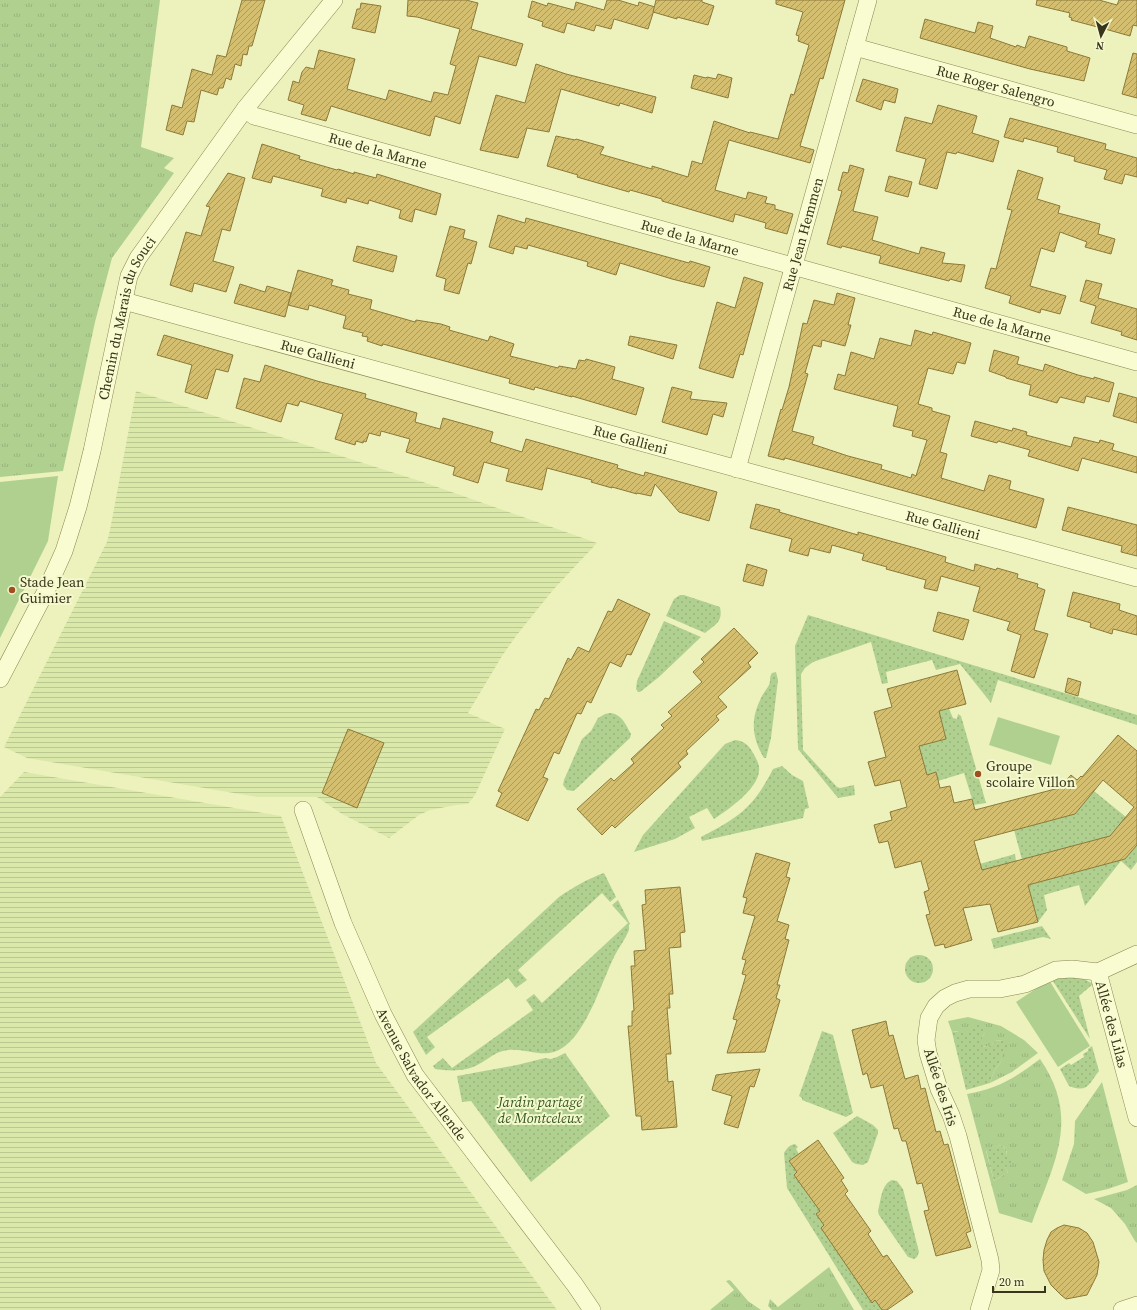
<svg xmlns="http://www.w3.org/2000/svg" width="1137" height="1310" font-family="'Source Serif 4',serif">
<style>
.farmland{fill:url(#farmland-rules)}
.grass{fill:url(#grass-tufts);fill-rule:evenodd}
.park{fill:url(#park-dots)}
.pitch{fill:#b0d090}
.building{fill:url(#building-hatch);stroke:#8c7938;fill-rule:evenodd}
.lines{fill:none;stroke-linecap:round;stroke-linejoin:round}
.minor-casing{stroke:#8b8654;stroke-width:18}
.minor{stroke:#f8fcd0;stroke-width:17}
.poi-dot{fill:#9f4f1f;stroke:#f4f8cd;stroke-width:1.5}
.labels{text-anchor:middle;stroke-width:4;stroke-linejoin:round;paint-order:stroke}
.street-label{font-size:14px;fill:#39351b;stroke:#f4f8cd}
.poi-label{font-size:14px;fill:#39351b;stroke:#f4f8cd;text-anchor:start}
.park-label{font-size:14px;font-style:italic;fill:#34571f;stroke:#f4f8cd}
</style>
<defs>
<pattern id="farmland-rules" width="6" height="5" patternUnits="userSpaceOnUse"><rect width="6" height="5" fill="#dae8a9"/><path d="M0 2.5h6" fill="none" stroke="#bcc891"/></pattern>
<pattern id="grass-tufts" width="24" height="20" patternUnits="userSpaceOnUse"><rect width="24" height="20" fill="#b0d090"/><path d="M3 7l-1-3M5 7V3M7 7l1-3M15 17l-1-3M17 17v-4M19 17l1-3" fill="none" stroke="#98b37c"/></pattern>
<pattern id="park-dots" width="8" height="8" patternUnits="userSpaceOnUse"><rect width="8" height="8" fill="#b0d090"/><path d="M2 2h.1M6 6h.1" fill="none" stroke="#98b37c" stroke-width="1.8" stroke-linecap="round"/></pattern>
<pattern id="building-hatch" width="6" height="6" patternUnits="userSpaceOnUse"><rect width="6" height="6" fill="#d3bf6f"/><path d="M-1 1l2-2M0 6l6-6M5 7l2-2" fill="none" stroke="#ac9c5a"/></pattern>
</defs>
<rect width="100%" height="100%" fill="#edf2bd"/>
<!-- farmland -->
<g class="farmland">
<polygon points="136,391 423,482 597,543 553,590 516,636 502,656 468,713 505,729 475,795 468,804 456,805 430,810 419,815 389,838 342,814 317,797 257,797 27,758 4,747 107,542 110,530"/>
<polygon points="24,772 281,816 376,1063 557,1310 0,1310 0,797"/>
</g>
<!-- grass -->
<g class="grass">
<polygon points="0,0 160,0 141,147 174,158 164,168 174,173 112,258 95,322 63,471 0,477"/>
<path d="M 968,1017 L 1001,1026 L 1024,1040 L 1038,1053 L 1012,1072 L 990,1083 L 994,1071 L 1001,1062 L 1003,1040 L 995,1041 C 991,1046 988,1048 982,1046 L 982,1037 L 985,1033 L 967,1036 L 957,1031 L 952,1032 L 948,1021 Z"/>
<path d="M 1040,1059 C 1081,1118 1054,1163 1032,1223 L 999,1213 L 967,1094 C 998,1089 1016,1077 1040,1059 ZM 1000,1145 L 1004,1147 L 1007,1152 L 1005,1167 L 1008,1172 L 994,1181 L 986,1151 Z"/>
<polygon points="1102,1082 1128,1182 1108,1189 1086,1194 1062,1180 1074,1144 1075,1121"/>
<polygon points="1137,1185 1137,1243 1135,1241 1125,1224 1111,1208 1094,1199 1127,1190"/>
<polygon points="829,1267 854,1310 772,1310 768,1306 770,1299 778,1307"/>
<polygon points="729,1280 731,1281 748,1301 761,1310 710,1310 734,1290 726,1281"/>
</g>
<!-- park -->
<g class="park">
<path d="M 680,595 L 684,595 L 720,607 C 723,622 716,624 705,633 L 666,616 L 674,599 Z"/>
<polygon points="808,615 1137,715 1137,725 998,680 991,703 960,664 936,670 932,660 886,672 888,683 882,684 871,642 813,662 805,668 801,674 803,750 837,787 840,788 854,785 855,795 838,798 798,749 795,646"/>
<polygon points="664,621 701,637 659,677 640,692 638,692 636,689 637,681"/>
<path d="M 776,672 L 778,680 L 771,738 L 766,758 L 764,758 C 752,738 750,720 761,698 C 763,693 767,689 769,685 C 771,681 769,677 772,673 Z"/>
<polygon points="949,709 953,718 957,719 958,714 961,716 986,803 974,805 964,773 938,781 936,772 927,775 919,746 946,739 939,711"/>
<path d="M 610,713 C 622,714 626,725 631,734 L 630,738 L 576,789 L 573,791 L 567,790 L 563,785 L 564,780 L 582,739 L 591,731 L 598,718 L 605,714 Z"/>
<path d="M 735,740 C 744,741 749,745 753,753 C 756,758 760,765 759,771 C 758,789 728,810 714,819 L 707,808 L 689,817 L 695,828 L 675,839 L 634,852 L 643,835 L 725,744 Z"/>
<path d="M 782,766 L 792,775 L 803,781 L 809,808 L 805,809 L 803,818 L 702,841 L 701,837 C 739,817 753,808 773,769 Z"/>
<polygon points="1094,791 1126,817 1110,836 1022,860 1014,830 1075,814"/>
<polygon points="1137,845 1137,862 1131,870 1121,861 1085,906 1079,885 1044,895 1047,910 1038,922 1028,885 1125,859"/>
<polygon points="1015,854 1016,861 964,875 962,869"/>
<path d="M 604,873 L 616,897 L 610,902 L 602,893 L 518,970 L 527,980 L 516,988 L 508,978 L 427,1037 L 435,1047 L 426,1055 L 413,1032 L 559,897 C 574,887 587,879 604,873 Z"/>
<path d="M 618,900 L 630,924 L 629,925 L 629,930 C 625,940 619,947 614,957 C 601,983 584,1043 554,1052 C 538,1057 520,1046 503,1051 C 494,1053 487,1060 479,1064 C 466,1072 449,1071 435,1069 L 433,1066 L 443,1058 L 452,1068 L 533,1010 L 526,1000 L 534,994 L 542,1003 L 628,923 L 612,905 Z"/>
<polygon points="1042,926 1051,939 1043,937 994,949 991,939"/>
<circle cx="919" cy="969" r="14"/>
<polygon points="1079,977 1086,980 1093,984 1079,996 1090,1039 1051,978"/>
<path d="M 974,1023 L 983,1027 L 985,1033 L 982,1037 L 982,1046 C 988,1048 991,1046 995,1041 L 1003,1040 L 1010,1044 L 1002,1054 L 1001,1062 L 994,1071 L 990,1083 L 966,1090 L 952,1032 L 961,1031 L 967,1035 Z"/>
<polygon points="822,1031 833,1035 853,1113 846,1117 802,1100 802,1098 799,1096"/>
<path d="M 1092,1046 L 1099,1071 C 1088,1085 1088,1093 1069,1086 L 1060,1069 L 1069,1063 L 1071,1065 L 1084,1057 L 1083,1054 L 1088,1051 L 1088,1049 Z"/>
<polygon points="565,1053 610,1116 531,1182 471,1101 462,1102 457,1076 517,1065 545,1058 551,1059 557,1057"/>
<polygon points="857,1116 873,1125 878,1130 878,1133 868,1162 863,1165 856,1164 852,1162 833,1133"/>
<path d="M 795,1144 L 798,1147 L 796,1149 L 799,1154 L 789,1161 L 797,1172 L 794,1175 L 820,1211 L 816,1214 L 824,1225 L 821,1228 L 872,1302 L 875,1300 L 882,1310 L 863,1310 L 787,1188 L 784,1153 C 787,1148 789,1145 795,1144 Z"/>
<path d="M 1000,1145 C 1005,1147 1007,1150 1007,1156 L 1010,1156 L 1012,1163 L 1010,1165 L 1005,1167 L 1008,1172 L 994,1181 L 986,1150 Z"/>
<path d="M 892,1180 L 897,1181 L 903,1189 L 919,1252 L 917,1257 L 914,1259 L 908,1257 L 879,1215 L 878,1211 C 881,1201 881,1184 892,1180 Z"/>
</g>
<!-- pitch -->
<g class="pitch">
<polygon points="58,476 48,541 0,638 0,482"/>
<polygon points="998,717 1060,736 1051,765 989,745"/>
<polygon points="1049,980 1090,1046 1058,1067 1016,1002"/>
</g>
<!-- building -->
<g class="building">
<polygon points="242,0 265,0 252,46 249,46 247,55 243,54 241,66 235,64 231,80 226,78 223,88 219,88 217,95 201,90 194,122 187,121 183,135 166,130 172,105 182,108 192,69 212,75 217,55 226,57"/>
<polygon points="408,0 466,0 478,3 471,29 523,44 516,66 479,56 460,124 435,116 430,136 331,106 326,121 301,114 304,105 288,100 293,81 299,83 302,72 306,67 314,69 319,50 355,59 347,89 386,100 389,90 431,102 434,92 448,95 456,66 450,64 460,29 417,17 407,16"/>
<polygon points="607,0 618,0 638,6 639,2 655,7 648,29 614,19 611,29 596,25 594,31 567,23 564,33 542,26 543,22 528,17 532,1 547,6 548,3 574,10 576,2 604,10"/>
<polygon points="656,0 702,0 702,2 714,6 708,25 677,17 677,19 653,12"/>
<polygon points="776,0 845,0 823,79 820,78 800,146 814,150 810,163 729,140 715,190 746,199 748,192 767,197 765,203 775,205 775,209 793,214 787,234 765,228 766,223 735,214 733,222 662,201 662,199 630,190 629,192 577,177 578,175 547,166 556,136 575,140 576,139 604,147 600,154 652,169 652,166 688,177 692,161 702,164 714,121 750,133 750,132 778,139 791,94 794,95 809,45 798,41 799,36 796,35 803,12 776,4"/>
<polygon points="1037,0 1099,0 1117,5 1119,0 1137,0 1137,26 1133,25 1130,36 1105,29 1071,20 1072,18 1069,17 1070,13 1036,5"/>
<polygon points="361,3 381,6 375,33 352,28 357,9 360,9"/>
<polygon points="925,19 975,33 978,22 993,26 990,38 1016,47 1017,45 1025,48 1029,36 1067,47 1067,51 1090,58 1084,81 1030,69 920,38"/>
<polygon points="1133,53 1137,54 1137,98 1122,94"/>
<polygon points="536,64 566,74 656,97 652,113 620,103 619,106 561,89 549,132 527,128 518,158 480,150 496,95 525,103"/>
<polygon points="718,74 732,78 728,98 691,88 694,75 706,78 707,77 716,79"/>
<polygon points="863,79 898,89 895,103 884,100 881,110 856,101"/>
<polygon points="938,105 977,116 972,133 999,141 993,162 957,152 956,154 947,152 937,189 919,184 926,159 896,151 905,117 932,124"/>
<polygon points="1010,118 1106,144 1105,149 1137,158 1137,177 1125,174 1122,184 1104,179 1107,170 1074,161 1075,157 1057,152 1058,147 1024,138 1023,142 1004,137"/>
<polygon points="262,144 300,156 299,159 337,170 338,169 354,174 354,172 376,178 377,174 441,194 436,215 415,209 412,222 399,218 401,210 369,200 368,204 347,198 346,203 321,196 323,189 273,176 271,183 252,178"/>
<polygon points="850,165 864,169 853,211 878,217 872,240 919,254 921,247 945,253 942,263 965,265 961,282 950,279 949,281 879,263 881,256 842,246 841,248 827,244 842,191 838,190 843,172 848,173"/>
<polygon points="1018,170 1043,178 1037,199 1060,206 1058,213 1100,224 1098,234 1115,239 1111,254 1085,247 1087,242 1060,232 1054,252 1041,248 1030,286 1066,296 1060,314 1041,309 1040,313 1009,303 1011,296 985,288 991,268 996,269 1008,224 1012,210 1007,209"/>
<polygon points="228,173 245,178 230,231 222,229 213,261 234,267 226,292 194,283 192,292 170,285 186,232 201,236 210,207 206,206"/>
<polygon points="889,176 912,182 908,197 885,191"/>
<polygon points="498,215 525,223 526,218 689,263 690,261 710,267 704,287 672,279 620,263 616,275 587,266 588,262 528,245 527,249 515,246 513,254 489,247"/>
<polygon points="450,226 465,230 463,238 477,242 471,264 468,263 459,294 444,290 446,279 436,276"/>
<polygon points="357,246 397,256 393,272 353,261"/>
<polygon points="298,270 333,280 331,285 349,290 348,294 372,300 370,309 415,322 416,320 441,324 450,327 449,330 488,341 490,336 514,344 510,356 558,368 559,366 576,369 579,360 585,361 586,359 615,367 612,379 644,388 636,415 572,396 572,397 535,387 534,390 509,383 510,379 383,344 382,346 367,341 368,337 362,336 363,333 343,328 346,316 309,305 308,310 288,305"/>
<polygon points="744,277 763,283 743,355 740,354 733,378 699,368 717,302 735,308"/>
<polygon points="1086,280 1102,284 1098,298 1137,309 1137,340 1121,335 1122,332 1091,323 1096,306 1080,301"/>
<polygon points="240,284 265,292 267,286 291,293 285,317 234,303"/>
<polygon points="837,293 855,298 848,325 851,325 845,346 822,340 821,347 813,345 805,373 808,374 792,431 814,437 812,444 848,456 882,465 881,469 911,478 912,474 916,476 927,440 912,436 913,431 893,426 898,406 834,389 838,374 845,376 851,352 874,359 880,338 911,346 915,330 932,335 933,332 971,343 965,364 957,362 953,374 928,368 918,404 932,408 932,411 950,416 940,452 947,454 941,478 984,491 989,475 1011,481 1009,489 1044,499 1036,528 844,474 785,458 784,460 768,456 781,409 782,410 789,387 803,323 807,324 814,300 834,305"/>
<polygon points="164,335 233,355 228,372 216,369 207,399 185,392 192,365 157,355"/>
<polygon points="630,336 677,345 673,359 628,345"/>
<polygon points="994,350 1019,357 1017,364 1043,371 1045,364 1078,375 1094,379 1094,377 1114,383 1109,402 1086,396 1084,403 1060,397 1057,403 1029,395 1031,385 1006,378 1006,377 989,371"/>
<polygon points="265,365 317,381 366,394 365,398 417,413 415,422 440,429 443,418 493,432 490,442 522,452 526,439 618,465 617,468 644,476 645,472 717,492 709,521 679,512 655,484 651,496 637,493 637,494 612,487 612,488 591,482 592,480 547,468 542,490 506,481 509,469 484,462 478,483 453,475 455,467 406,452 410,439 381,431 380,436 369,433 366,442 364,441 363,443 356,441 355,445 335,439 343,414 300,401 298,406 287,403 281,422 236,408 244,378 260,382"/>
<polygon points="672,387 692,392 690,399 727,403 723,417 713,414 707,435 662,422"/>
<polygon points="1119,393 1137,398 1137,423 1113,416"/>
<polygon points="975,421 1012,431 1013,428 1027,432 1026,435 1071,447 1074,437 1099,443 1100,440 1114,444 1112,450 1137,457 1137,473 1082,458 1078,471 1028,456 1030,450 998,441 997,443 971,436"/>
<polygon points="756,504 780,510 779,512 851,533 858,535 858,532 919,549 946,557 945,562 974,571 975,564 996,570 997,568 1018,574 1017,578 1038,584 1037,587 1045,590 1034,630 1048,634 1034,678 1011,671 1021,635 1007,630 1010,622 973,611 980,587 941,576 937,591 924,588 926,580 886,569 887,567 862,560 864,554 832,545 830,553 810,548 808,556 789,551 792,539 750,528"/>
<polygon points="1068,507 1137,525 1137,556 1121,552 1122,546 1062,530"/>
<polygon points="747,564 767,570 763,586 743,581"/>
<polygon points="1073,592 1120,604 1119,610 1137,616 1137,635 1113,629 1112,634 1090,627 1091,623 1067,616"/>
<polygon points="618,599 650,614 631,655 627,654 621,667 610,662 591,703 587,701 581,714 577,713 559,754 554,752 543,777 548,779 528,821 496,806 502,793 498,791 536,709 539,710 545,698 549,699 568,658 571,660 578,647 589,652 608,611 612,612"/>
<polygon points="938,612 969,620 963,640 933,631"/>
<polygon points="734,628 758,653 748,663 751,667 718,697 727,707 716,716 719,720 686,751 688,754 678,763 681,767 615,828 612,825 602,835 577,809 611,778 614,781 634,763 631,759 664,728 661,725 672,716 668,712 702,682 693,672 704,662 701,659"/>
<path d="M 957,670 L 966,704 L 939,711 L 946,739 L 919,746 L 927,775 L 936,772 L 940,788 L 950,786 L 954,803 L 972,799 L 975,810 L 1059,788 L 1071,775 L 1077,780 L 1081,776 L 1082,777 L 1118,735 L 1137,751 L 1137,845 L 1125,859 L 1028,885 L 1038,922 L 998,932 L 990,904 L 963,908 L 972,940 L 945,948 L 944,944 L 935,946 L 926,915 L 930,914 L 924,892 L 929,890 L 921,861 L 895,868 L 888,841 L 879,843 L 874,825 L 892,820 L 890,812 L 907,807 L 900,780 L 875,786 L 868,762 L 886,757 L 874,712 L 892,707 L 887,689 ZM 1103,780 L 1134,807 L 1110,836 L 982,870 L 974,841 L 1075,814 Z"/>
<polygon points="1068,678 1081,682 1078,696 1065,692"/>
<polygon points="348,729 384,743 357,808 322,793"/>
<polygon points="756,853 790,863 786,877 790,878 777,921 789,925 785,939 789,940 777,985 780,985 776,998 780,1000 765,1052 727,1053 737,1020 733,1019 746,975 742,974 746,960 742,959 755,916 743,913 747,898 743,897"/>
<polygon points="680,887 685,932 680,933 681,947 669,948 673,994 669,994 670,1008 667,1008 671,1054 666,1054 668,1082 673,1081 677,1127 642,1130 641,1116 636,1116 628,1026 632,1026 632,1011 634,1011 631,966 635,966 634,951 646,950 642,905 646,904 645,890"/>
<polygon points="886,1021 889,1036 893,1035 905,1079 918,1075 921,1089 925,1088 936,1132 940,1131 944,1145 948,1144 971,1231 966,1233 971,1247 936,1256 924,1211 929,1210 922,1183 917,1184 906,1141 902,1141 898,1128 894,1129 883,1085 871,1088 867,1073 863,1075 852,1030"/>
<polygon points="760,1069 754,1087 750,1086 738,1128 724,1124 732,1096 712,1090 716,1075"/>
<polygon points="818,1140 844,1178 841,1180 848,1191 845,1194 871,1231 868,1234 883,1257 887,1255 913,1292 887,1310 882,1310 875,1300 872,1303 821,1228 824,1225 816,1214 820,1211 794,1175 797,1172 789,1161"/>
<polygon points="1064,1225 1079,1228 1087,1233 1093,1242 1099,1262 1097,1275 1087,1295 1066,1299 1061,1295 1051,1285 1044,1271 1043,1260 1044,1250 1047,1240 1051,1232 1057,1228"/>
</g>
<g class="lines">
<!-- minor casing -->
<g class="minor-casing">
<g id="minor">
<path id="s1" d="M 855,47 L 1137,125"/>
<path id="s2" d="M 245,109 L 254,116 L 1137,362"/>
<path id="s3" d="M 124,301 L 1137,578"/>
<path id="s4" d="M 737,469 L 868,0"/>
<path id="s5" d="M 0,679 L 47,589 L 64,551 L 78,507 L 92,451 L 129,276 L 138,258 L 245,109 L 334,0"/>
<path id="s6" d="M 303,810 L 343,923 L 383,1014 L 415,1075 L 575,1285 L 592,1310"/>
<path id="s7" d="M 1137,954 L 1098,972 L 1137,1118"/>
<polyline points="979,1310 991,1270 990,1260 958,1136 951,1115 939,1089 928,1053 926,1040 929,1018 936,1006 945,998 955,993 969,989 1000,989 1025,984 1056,970 1072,969 1098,972"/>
<polyline points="1122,1310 1137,1305"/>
</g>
</g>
<!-- minor -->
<use href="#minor" class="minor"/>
</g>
<!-- markers -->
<g class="poi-dot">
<circle cx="12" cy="590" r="4"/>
<circle cx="978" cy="774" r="4"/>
</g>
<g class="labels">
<!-- street labels -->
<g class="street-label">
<text dy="5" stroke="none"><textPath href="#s1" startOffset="146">Rue Roger Salengro</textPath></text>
<text dy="5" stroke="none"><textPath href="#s2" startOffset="140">Rue de la Marne</textPath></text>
<text dy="5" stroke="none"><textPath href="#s4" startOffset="244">Rue Jean Hemmen</textPath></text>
<text dy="5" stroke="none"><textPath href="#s2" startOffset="464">Rue de la Marne</textPath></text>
<text dy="5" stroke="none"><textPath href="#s5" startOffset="385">Chemin du Marais du Souci</textPath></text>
<text dy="5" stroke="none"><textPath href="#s2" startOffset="788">Rue de la Marne</textPath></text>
<text dy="5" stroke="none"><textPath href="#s3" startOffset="201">Rue Gallieni</textPath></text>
<text dy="5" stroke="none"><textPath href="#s3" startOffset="525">Rue Gallieni</textPath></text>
<text dy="5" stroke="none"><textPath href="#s3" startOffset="849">Rue Gallieni</textPath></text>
<text dy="5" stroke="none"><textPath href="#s7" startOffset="97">Allée des Lilas</textPath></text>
<text dy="5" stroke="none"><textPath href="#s6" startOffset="291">Avenue Salvador Allende</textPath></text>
<text transform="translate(941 1087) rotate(72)" y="5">Allée des Iris</text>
</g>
<!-- poi labels -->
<g class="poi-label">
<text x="20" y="587">Stade Jean<tspan x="20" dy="16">Guimier</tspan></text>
<text x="986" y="771">Groupe<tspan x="986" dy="16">scolaire Villon</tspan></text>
</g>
<!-- park labels -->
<g class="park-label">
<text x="540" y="1107">Jardin partagé<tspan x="540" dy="16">de Montceleux</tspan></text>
</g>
</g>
<!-- north arrow -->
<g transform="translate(1101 36) rotate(186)" stroke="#f4f8cd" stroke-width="3" paint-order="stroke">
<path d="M0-3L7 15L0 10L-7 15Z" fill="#39351b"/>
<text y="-6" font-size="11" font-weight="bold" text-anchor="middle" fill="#39351b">N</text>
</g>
<!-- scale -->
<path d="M993 1286v6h52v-6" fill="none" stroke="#39351b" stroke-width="2"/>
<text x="999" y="1286" font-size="12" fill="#39351b" stroke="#f4f8cd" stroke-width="3" paint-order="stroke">20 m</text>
</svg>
